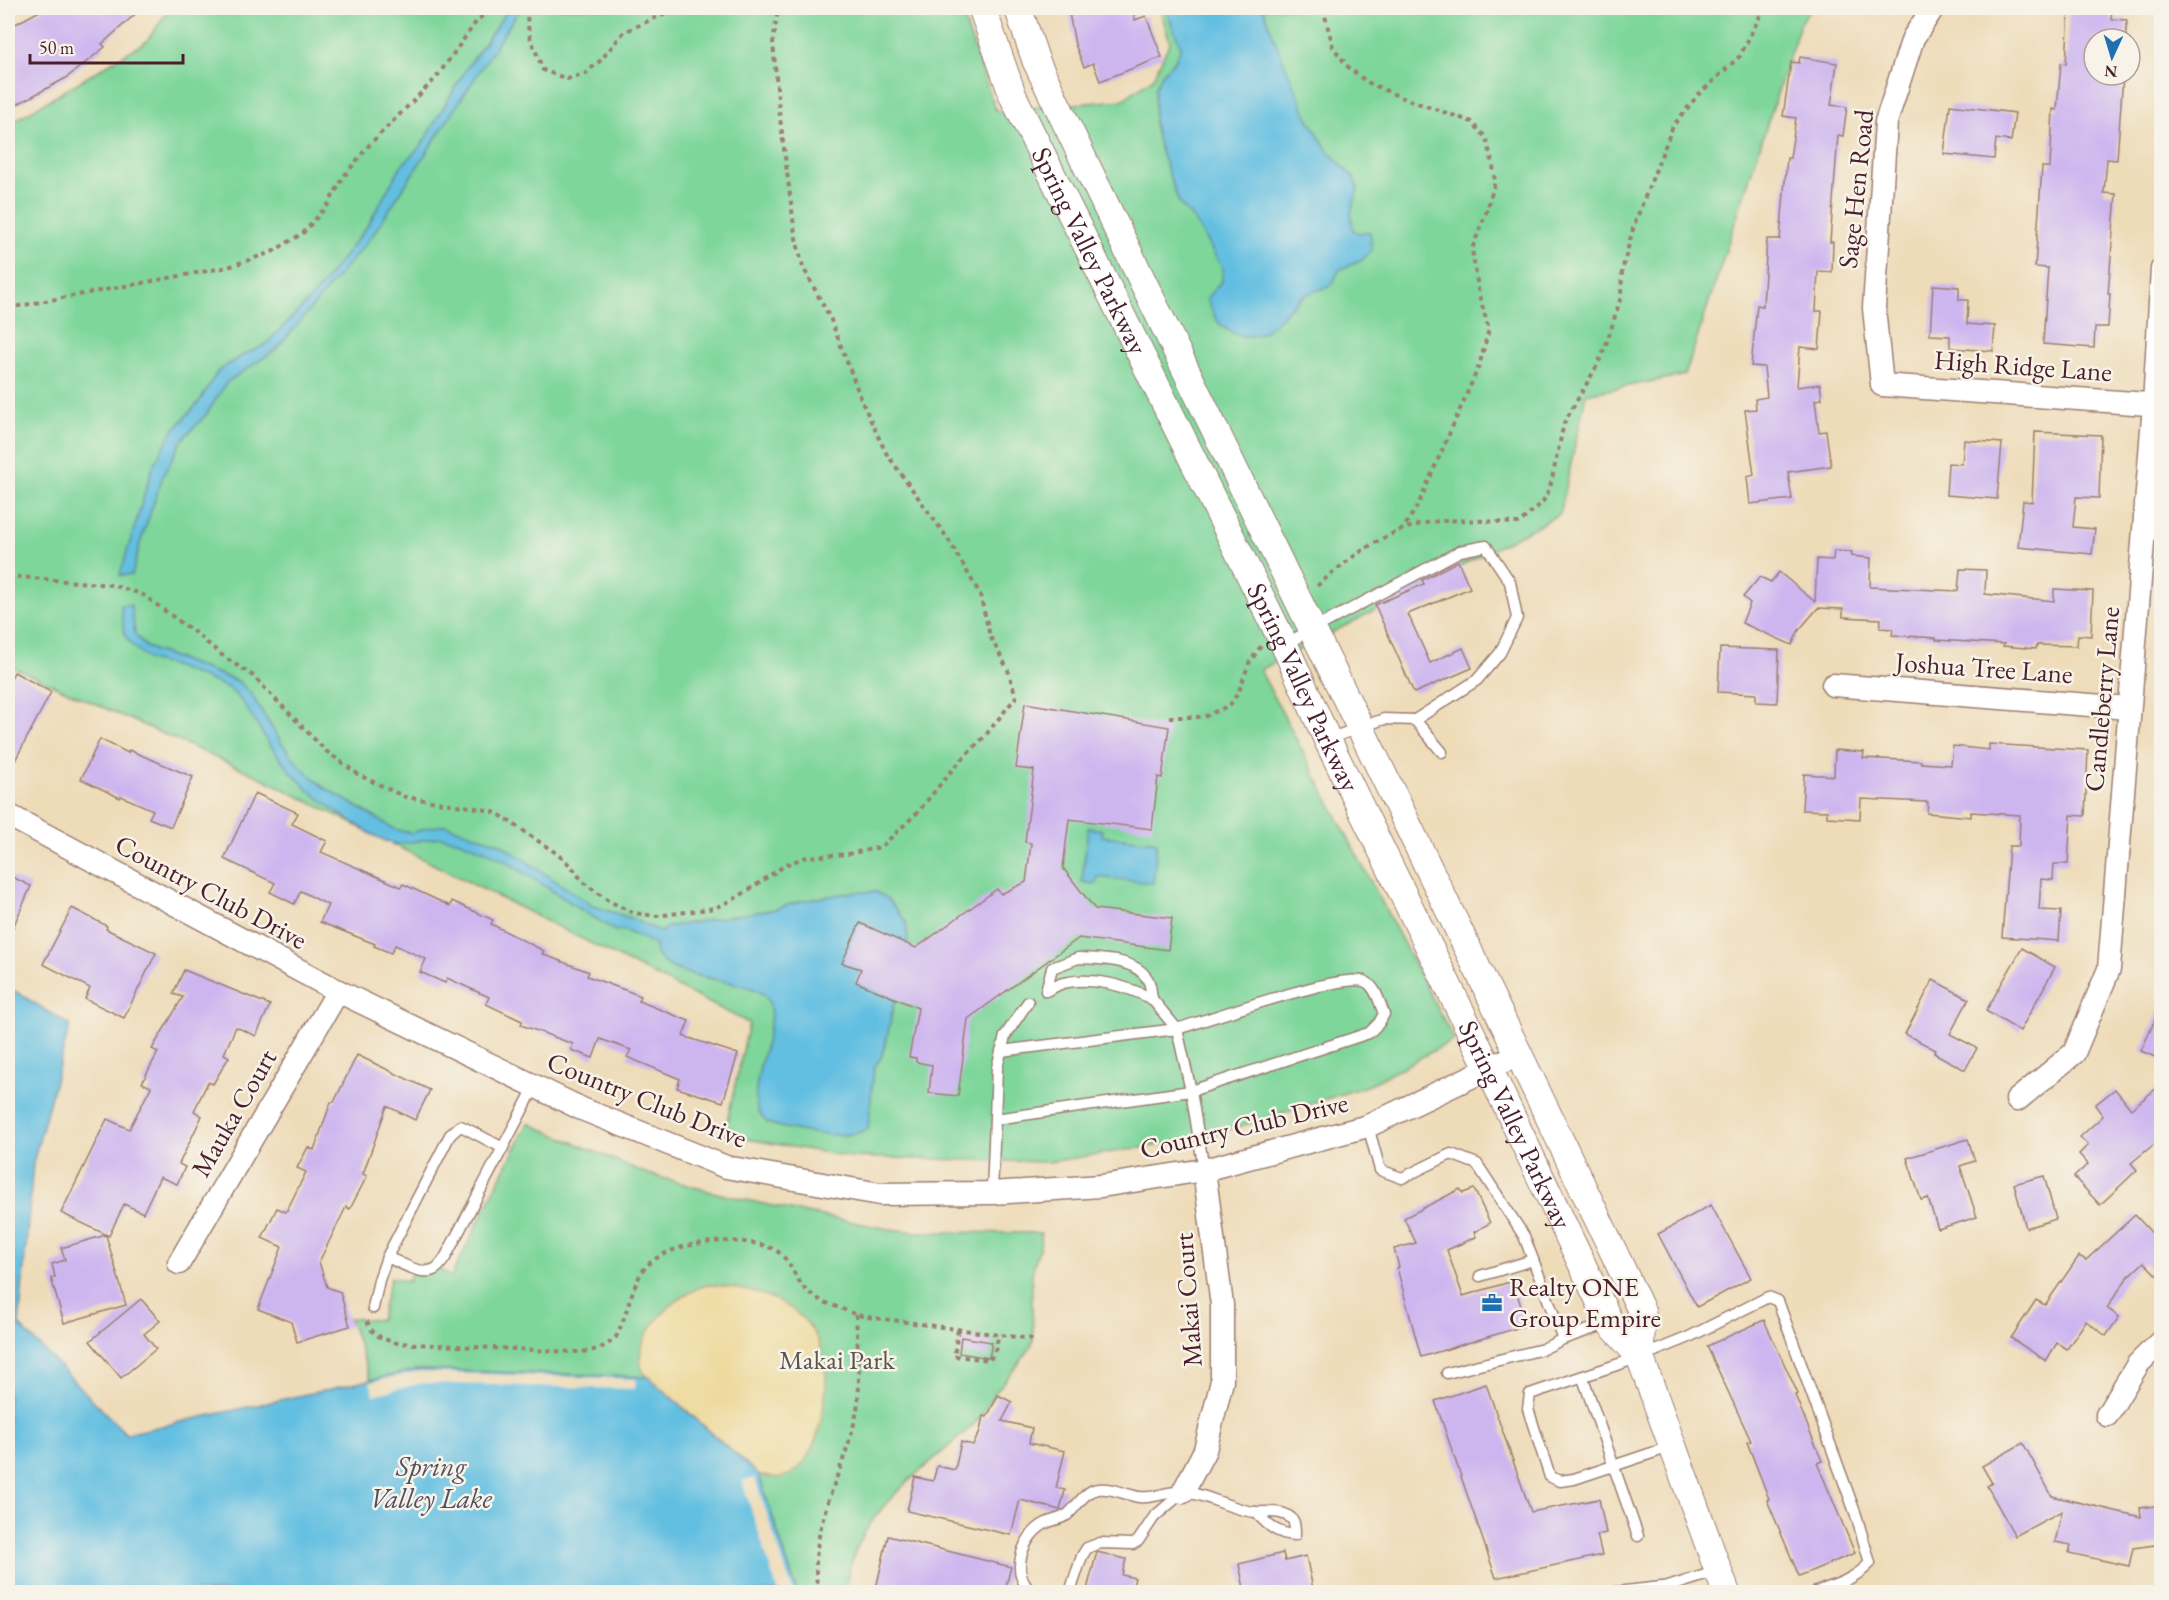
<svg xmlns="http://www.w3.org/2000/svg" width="2169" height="1600" font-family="'EB Garamond',serif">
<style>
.green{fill:#7ed69b;stroke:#647a63;stroke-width:1.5}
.sand{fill:#eeda9e;stroke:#9c7c64;stroke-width:1.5}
.water{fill:#63bfe1;stroke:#566f86;stroke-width:1.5}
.pier{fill:#eedcb9}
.building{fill:#cdb6ef}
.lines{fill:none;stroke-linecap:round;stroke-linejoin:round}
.service-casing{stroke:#9c7e72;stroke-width:13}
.minor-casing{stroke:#9c7e72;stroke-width:25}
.tertiary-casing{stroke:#9c7e72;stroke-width:29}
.path{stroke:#9c7e72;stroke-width:4;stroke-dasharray:4.5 4.5;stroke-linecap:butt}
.service{stroke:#fff;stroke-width:10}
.minor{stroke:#fff;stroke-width:22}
.tertiary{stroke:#fff;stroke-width:27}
.labels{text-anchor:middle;stroke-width:5;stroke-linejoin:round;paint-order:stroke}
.street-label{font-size:27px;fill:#4a1f2b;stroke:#f7f3e8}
.poi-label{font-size:27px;fill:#4a1f2b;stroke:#f7f3e8;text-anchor:start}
.park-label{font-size:27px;fill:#5a564d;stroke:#f7f3e8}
.water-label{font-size:28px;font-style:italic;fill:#524f62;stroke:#f7f3e8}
</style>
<rect width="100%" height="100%" fill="#f7f3e8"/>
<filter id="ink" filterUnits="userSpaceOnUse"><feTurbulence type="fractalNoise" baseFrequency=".0167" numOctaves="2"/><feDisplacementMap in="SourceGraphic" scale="12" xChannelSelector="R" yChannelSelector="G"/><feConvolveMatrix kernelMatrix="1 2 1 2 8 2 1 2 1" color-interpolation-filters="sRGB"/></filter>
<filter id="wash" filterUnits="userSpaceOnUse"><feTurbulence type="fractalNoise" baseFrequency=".008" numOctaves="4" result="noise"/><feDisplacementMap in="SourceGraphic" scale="24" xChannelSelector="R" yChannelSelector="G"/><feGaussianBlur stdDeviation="1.35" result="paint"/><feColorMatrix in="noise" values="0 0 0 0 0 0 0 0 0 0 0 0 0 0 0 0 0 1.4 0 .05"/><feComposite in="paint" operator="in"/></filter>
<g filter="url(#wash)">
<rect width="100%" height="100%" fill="#eedcb9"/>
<!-- green -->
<g class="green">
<polygon points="170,8 960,8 996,111 1122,100 1153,78 1170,42 1160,8 1811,8 1800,24 1685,375 1586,394 1560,514 1260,670 1454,1040 1369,1085 1204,1138 1048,1162 850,1157 724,1135 749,1023 264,779 8,665 8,125 147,41"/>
<path d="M 528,1123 L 645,1173 L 712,1192 L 785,1209 L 889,1229 L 916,1232 L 1041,1233 C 1043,1248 1032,1262 1032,1277 C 1031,1294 1032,1310 1033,1327 C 1033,1331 1034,1337 1033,1341 C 1029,1355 1007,1377 998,1389 C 988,1401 983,1416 972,1426 C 920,1474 851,1514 846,1592 L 797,1592 L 759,1475 L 648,1377 L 417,1370 L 371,1380 L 349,1318 L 380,1320 L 391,1277 L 408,1282 L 411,1273 L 422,1264 L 433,1264 L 451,1277 Z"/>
</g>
<!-- sand -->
<path class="sand" d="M 707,1285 C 723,1285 738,1288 753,1292 C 821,1310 836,1360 820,1424 C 817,1439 807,1463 794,1472 C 784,1479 770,1478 759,1475 L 643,1372 C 628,1337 676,1294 707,1285 Z"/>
<!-- water -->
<g class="water">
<polygon points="509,8 518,12 372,236 277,349 227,382 206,415 182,440 163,476 140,543 132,575 120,575 153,466 172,432 199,402 218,371 243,355 265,345 315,294 368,225 401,166 421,146 465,71"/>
<path d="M 1165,8 L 1263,8 L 1277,46 L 1308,118 L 1328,151 L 1354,178 L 1358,189 L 1351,212 L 1353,230 L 1359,233 L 1370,232 L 1372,250 L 1362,260 L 1339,270 C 1327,298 1323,283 1304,296 C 1284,309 1267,343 1239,335 C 1218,329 1214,317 1207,298 L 1222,281 L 1223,269 L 1195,221 L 1179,203 L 1158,143 L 1154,123 L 1155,89 L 1162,74 L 1175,60 L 1181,47 Z"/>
<path d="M 121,605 L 131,605 L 135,634 L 146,647 L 238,681 L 251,694 L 281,742 L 300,766 L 322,786 L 396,830 L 412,833 L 426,828 L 445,825 L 499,843 L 593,906 L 631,918 L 661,932 L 667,927 L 775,909 L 801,901 L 854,892 L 876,892 L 887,898 L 906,922 L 908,939 L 886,1042 L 881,1058 L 874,1067 L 868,1129 C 843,1142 794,1131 767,1123 C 763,1118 759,1114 757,1108 C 748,1080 784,1015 765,996 C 745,975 652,983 655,944 L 623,930 L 615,931 L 507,862 L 488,852 L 457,840 L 441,837 L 394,845 L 371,834 L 334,810 L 307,789 L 290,771 L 269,744 L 244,704 L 229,688 L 171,665 L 149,660 L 132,645 L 124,634 Z"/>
<polygon points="1088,828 1102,830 1102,836 1157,842 1153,883 1097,877 1096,884 1082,882"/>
<polygon points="8,987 70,1025 33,1163 19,1325 126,1434 416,1370 648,1377 759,1475 797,1592 8,1592"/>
</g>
<!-- pier -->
<g class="pier">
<polygon points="417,1372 636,1379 635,1389 422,1383 374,1395 370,1382"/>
<polygon points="755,1478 793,1592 778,1592 742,1481"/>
</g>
<g id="blocks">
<!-- building -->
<g class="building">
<polygon points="45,8 142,8 102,44 105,47 66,78 16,105 8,89 8,28"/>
<polygon points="1068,8 1133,8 1135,20 1146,16 1162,57 1100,81 1093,63 1084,67 1075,44"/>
<polygon points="2069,8 2112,8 2111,19 2127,20 2126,39 2094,39 2094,75 2123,75 2117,160 2107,159 2104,193 2116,194 2108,294 2110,294 2108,327 2095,327 2094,348 2043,344 2048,268 2035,267 2042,167 2050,167 2053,109 2057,110 2061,63 2066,64"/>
<polygon points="1800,57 1837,63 1831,105 1847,107 1843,136 1838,135 1830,242 1833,242 1832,272 1818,271 1816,311 1822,311 1819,349 1800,347 1797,387 1820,384 1822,399 1815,400 1819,432 1826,431 1831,466 1788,472 1792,499 1750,504 1747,477 1754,475 1745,410 1756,409 1755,399 1767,397 1764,367 1751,366 1757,305 1763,306 1767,239 1780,239 1787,158 1790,158 1796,118 1783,116 1791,62 1799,63"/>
<polygon points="1950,105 2015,113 2011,141 1996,139 1994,159 1944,154"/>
<polygon points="1933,285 1959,287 1959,300 1968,300 1967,324 1995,326 1993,351 1950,348 1950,336 1930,335"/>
<polygon points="2035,432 2101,435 2099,498 2076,497 2073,527 2095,529 2092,554 2018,547 2023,501 2032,502"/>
<polygon points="1964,440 2002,443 1997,499 1946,495 1948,463 1962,464"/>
<polygon points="1834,551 1852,552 1851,556 1871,558 1870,587 1958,591 1960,569 1986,570 1985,594 2054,601 2054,589 2093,591 2091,636 2078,635 2077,646 2037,645 2036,649 2003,646 2004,644 1936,640 1936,638 1892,635 1893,629 1880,628 1881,619 1843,617 1843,609 1818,608 1799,630 1792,645 1742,623 1750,603 1743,597 1760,577 1771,582 1779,572 1815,602 1817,559 1833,560"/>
<polygon points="1458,561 1470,588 1408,614 1430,663 1463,648 1472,668 1414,693 1375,605 1424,584 1422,580"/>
<polygon points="1720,648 1779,650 1777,703 1756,702 1756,694 1718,692"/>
<polygon points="14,672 51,692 8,774 8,685"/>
<polygon points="1025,703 1169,727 1162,778 1158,777 1152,829 1069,819 1063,868 1095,909 1172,918 1168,950 1079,938 968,1019 958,1096 929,1093 932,1065 916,1062 916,1058 909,1057 918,1008 856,982 861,969 842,963 860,923 916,948 997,889 1001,894 1026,882 1031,843 1025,842 1034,770 1016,768"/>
<polygon points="100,739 128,753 129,750 193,777 171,827 149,818 153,810 121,796 120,798 81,779"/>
<polygon points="1989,744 2088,750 2085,816 2071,815 2068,864 2054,864 2053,880 2041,879 2039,910 2061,911 2059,941 2002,937 2009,846 2019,846 2020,815 1971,812 1971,817 1927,813 1928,802 1861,799 1860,819 1827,817 1827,811 1802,810 1804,774 1834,776 1835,750 1864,752 1863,758 1921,761 1921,763 1951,765 1953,746 1989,750"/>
<polygon points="255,793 298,813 292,824 327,841 321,852 401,887 403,884 450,906 452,901 493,920 491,924 544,951 542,954 589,972 587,976 641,996 639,1001 689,1021 683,1036 738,1054 723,1102 677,1088 680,1079 627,1057 631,1050 600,1039 593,1058 571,1050 573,1044 521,1025 522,1021 486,1004 489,997 447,978 445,983 420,972 426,959 395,945 391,953 374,946 375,944 320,922 328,905 301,891 294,904 270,892 275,883 224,859"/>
<polygon points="8,875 31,886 8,939"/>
<polygon points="72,908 107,926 106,929 156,953 124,1018 85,999 90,988 43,964"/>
<polygon points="2022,948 2055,967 2020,1031 1986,1011"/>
<polygon points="184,970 270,1005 256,1036 236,1027 224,1054 229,1057 213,1084 208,1082 194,1111 202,1116 179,1164 185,1167 177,1184 160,1177 143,1213 124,1204 109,1236 61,1213 107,1119 129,1129 151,1087 142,1083 158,1052 152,1049 183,997 173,994"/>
<polygon points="1933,980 1969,999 1950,1034 1977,1048 1965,1070 1934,1053 1936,1050 1905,1034"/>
<polygon points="2162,1004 2162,1060 2141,1051"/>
<polygon points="357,1055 430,1090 415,1120 387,1106 363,1174 367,1176 350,1209 346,1207 319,1262 327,1287 340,1292 350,1326 297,1342 291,1322 258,1309 282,1247 262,1238 277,1208 286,1212 306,1172 297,1168 308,1147 314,1150 331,1102 334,1102"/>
<polygon points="2162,1084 2162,1138 2131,1163 2137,1170 2100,1205 2074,1177 2088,1164 2079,1154 2088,1145 2080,1137 2103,1116 2095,1105 2115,1089 2131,1109"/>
<polygon points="1968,1139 1975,1161 1960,1166 1977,1217 1938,1229 1928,1198 1921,1200 1907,1158"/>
<polygon points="2044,1176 2056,1219 2026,1228 2014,1184"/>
<polygon points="1460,1189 1463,1193 1474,1189 1490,1223 1474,1232 1476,1237 1447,1250 1463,1296 1513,1281 1527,1325 1421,1357 1397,1268 1399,1267 1394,1249 1416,1243 1404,1218"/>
<polygon points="1711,1205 1751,1278 1697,1307 1658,1234"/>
<polygon points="2135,1215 2162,1244 2162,1281 2144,1262 2127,1278 2107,1308 2119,1317 2106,1336 2086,1321 2067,1349 2057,1343 2046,1361 2011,1338 2036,1300 2045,1305 2079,1256 2086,1260"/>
<polygon points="106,1235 126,1305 64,1323 51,1278 55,1277 52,1264 65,1260 61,1248"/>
<polygon points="141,1299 160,1321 144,1334 156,1349 121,1378 90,1341"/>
<polygon points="1764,1320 1798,1394 1795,1395 1822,1461 1817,1463 1855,1553 1799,1576 1767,1500 1769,1499 1747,1442 1751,1441 1707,1346"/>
<polygon points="961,1337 992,1342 989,1358 959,1353"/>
<polygon points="1486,1384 1531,1512 1599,1499 1606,1533 1597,1535 1602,1555 1496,1578 1435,1401"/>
<polygon points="998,1395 1012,1402 1002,1421 1032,1428 1029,1443 1065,1451 1056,1488 1065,1490 1060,1510 1020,1500 1011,1535 907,1511 915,1477 933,1481 937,1466 955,1470 961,1442 973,1445 980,1431 983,1416 987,1417"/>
<polygon points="2023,1443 2052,1496 2141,1517 2140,1508 2162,1505 2162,1544 2133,1548 2129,1566 2069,1553 2071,1545 2055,1542 2062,1511 2015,1536 1987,1486 1992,1483 1982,1466"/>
<polygon points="888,1536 1011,1567 1004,1593 875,1593"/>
<polygon points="1097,1552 1126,1559 1122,1575 1135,1578 1131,1593 1086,1593"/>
<polygon points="1283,1553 1285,1561 1306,1556 1314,1593 1245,1593 1239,1564"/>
</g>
</g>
</g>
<g filter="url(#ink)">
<use href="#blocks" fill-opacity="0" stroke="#9c7e72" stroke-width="1.5"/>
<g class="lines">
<!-- service casing -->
<g class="service-casing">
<g id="service">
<polyline points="1285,644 1460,551 1486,546 1510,582 1517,618 1500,653 1477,680 1415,720"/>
<polyline points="1328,739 1384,719 1415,720 1442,752"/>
<path d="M 1078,958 C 1099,959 1136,958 1148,980 C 1151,985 1151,993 1152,999 C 1127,986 1092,976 1063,983 C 1057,985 1051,989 1046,991 L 1052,968 Z"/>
<polyline points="1001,1051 1177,1029 1191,1091 1204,1170"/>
<path d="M 995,1119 L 1191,1091 L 1369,1033 L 1379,1023 L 1384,1014 C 1380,1004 1376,987 1366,982 C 1344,971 1208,1020 1177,1029 L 1152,999"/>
<polyline points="1368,1126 1380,1170 1402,1178 1451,1154 1477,1164 1524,1236 1563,1339"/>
<path d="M 503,1148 L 465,1128 L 460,1126 L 450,1135 L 387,1257 C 399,1262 423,1277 435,1269 C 439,1267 442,1262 445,1258 L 535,1086"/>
<polyline points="992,1193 997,1068 1005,1036 1028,1002"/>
<polyline points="1480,1276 1533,1260"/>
<polyline points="373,1308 379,1280 387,1257"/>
<polyline points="1447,1373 1543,1349 1563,1339 1609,1323"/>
<polyline points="1583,1378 1638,1536"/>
<path d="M 1673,1446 L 1574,1479 L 1560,1481 L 1550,1477 L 1528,1409 L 1530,1394 L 1640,1357 L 1687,1338 L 1768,1297 L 1778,1301 L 1856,1515 L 1870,1563 C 1855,1579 1836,1585 1816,1592"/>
<path d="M 1032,1592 C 1009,1574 1022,1535 1046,1523 C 1053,1520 1060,1519 1067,1515 C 1077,1507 1084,1491 1098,1489 C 1112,1487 1126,1495 1139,1497 C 1154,1499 1169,1490 1184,1492 C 1208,1494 1231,1510 1255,1512 C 1267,1513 1280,1509 1291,1518 C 1295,1521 1295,1529 1295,1535 C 1277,1534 1267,1525 1256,1512"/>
<polyline points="1070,1592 1082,1556 1087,1548 1100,1543 1133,1544 1138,1541 1154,1517 1183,1492"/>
<polyline points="1616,1592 1671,1586 1718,1571"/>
</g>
</g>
<!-- minor casing -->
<g class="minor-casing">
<g id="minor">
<polyline points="1933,8 1913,38 1886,122 1874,308 1882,385 2162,405"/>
<polyline points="1833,685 2129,708"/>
<polyline points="8,815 338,991 582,1109 726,1167 880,1194 992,1193 1101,1186 1204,1170 1368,1126 1519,1054"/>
<polyline points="2017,1100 2074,1053 2109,969 2154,404 2162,269"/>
<polyline points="179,1263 338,991"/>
<polyline points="2107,1415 2138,1364 2162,1340"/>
<polyline points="1183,1492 1205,1450 1222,1381 1222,1305 1204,1170"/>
</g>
</g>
<!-- tertiary casing -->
<g class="tertiary-casing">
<g id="tertiary">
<path id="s1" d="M 982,8 L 1013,96 L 1284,644 L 1327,739 L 1489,1069 L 1610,1323 L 1640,1357 L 1726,1592"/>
<path d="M 1018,8 L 1036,61 C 1237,479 1444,893 1642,1312 L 1640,1357"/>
</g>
</g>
<!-- path -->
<g class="path">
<polyline points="526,8 529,34 543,70 567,79 585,74 601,60 624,32 677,8"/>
<polyline points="1323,8 1333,47 1349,68 1367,82 1398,96 1472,122 1486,138 1493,165 1495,182 1487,210 1472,249 1479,295 1489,329 1479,366 1418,505 1403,529"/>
<polyline points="8,308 228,267 272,252 303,233 327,206 345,175 370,144 436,78 476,22 490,8"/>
<polyline points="8,576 112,585 142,594 198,635 223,656 252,675 326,751 359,775 405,797 482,809 497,813 556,853 572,867 583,882 607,900 633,913 657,916 715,908 738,897 787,864 807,857 848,854 881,847 918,812 951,771 985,736 1016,697 1008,670 990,636 980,594 948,539 886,453 863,404 831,320 803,267 795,234 779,110 773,43 778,8"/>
<path d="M 1317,586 C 1347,560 1381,533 1421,524 C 1452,517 1487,522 1519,523 L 1542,503 L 1550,488 L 1564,423 L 1598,364 L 1607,342 L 1621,297 L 1622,271 L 1634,225 L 1673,126 L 1698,95 L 1740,56 L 1764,8"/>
<polyline points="1169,717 1204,717 1230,705 1239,691 1249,663 1261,646"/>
<path d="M 367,1321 C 372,1336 384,1340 398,1343 L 572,1352 C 590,1352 603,1350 616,1337 C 627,1316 631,1287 644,1269 C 666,1240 747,1233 777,1251 C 792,1261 796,1284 811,1294 C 822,1303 839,1307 852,1313 C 868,1319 889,1319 906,1322 C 949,1328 991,1334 1033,1339"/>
<polyline points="958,1330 954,1356 990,1360 997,1346 998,1334"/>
<path d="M 818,1592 C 807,1526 843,1477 856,1415 C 862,1388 857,1343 856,1314"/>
</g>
<!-- service -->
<use href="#service" class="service"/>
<!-- minor -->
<use href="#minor" class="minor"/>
<!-- tertiary -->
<use href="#tertiary" class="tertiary"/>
</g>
</g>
<!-- icons -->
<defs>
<g id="office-bare" transform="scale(1.62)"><path d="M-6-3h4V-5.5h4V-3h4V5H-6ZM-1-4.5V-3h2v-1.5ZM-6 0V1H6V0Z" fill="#1f6fb2" stroke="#f7f3e8" stroke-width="2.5" paint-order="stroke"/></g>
</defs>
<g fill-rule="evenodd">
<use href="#office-bare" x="1492" y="1303"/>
</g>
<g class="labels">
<!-- street labels -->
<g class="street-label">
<text transform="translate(1856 189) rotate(-84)" y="9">Sage Hen Road</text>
<text dy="9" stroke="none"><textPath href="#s1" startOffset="266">Spring Valley Parkway</textPath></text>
<text transform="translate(2023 366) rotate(4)" y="9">High Ridge Lane</text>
<text transform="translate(1984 668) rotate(4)" y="9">Joshua Tree Lane</text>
<text dy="9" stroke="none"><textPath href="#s1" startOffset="752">Spring Valley Parkway</textPath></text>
<text transform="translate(2102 699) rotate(-85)" y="9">Candleberry Lane</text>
<text transform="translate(211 892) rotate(28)" y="9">Country Club Drive</text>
<text transform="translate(647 1100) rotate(22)" y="9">Country Club Drive</text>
<text transform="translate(234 1113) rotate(-60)" y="9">Mauka Court</text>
<text dy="9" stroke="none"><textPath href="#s1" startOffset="1238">Spring Valley Parkway</textPath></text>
<text transform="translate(1244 1126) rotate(-13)" y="9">Country Club Drive</text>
<text transform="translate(1188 1300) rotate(-94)" y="9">Makai Court</text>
</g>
<!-- poi labels -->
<g class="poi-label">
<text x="1509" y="1296">Realty ONE<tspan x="1509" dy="31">Group Empire</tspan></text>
</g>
<!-- park labels -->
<g class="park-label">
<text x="837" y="1369">Makai Park</text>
</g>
<!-- water labels -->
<g class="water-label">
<text x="431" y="1476">Spring<tspan x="431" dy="32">Valley Lake</tspan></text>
</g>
</g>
<!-- margin -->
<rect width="2169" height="1600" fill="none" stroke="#f7f3e8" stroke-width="30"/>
<!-- north arrow -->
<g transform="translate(2112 57) rotate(184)"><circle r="28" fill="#f7f3e8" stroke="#b29e9c" stroke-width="1.5"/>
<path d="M0-4.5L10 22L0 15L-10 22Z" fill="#1f6fb2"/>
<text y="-9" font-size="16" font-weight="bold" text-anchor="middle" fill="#4a1f2b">N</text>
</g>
<!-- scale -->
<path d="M30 54v9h153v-9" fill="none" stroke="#4a1f2b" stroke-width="3"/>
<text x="39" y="54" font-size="18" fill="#4a1f2b" stroke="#f7f3e8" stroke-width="4.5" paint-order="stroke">50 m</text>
</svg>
